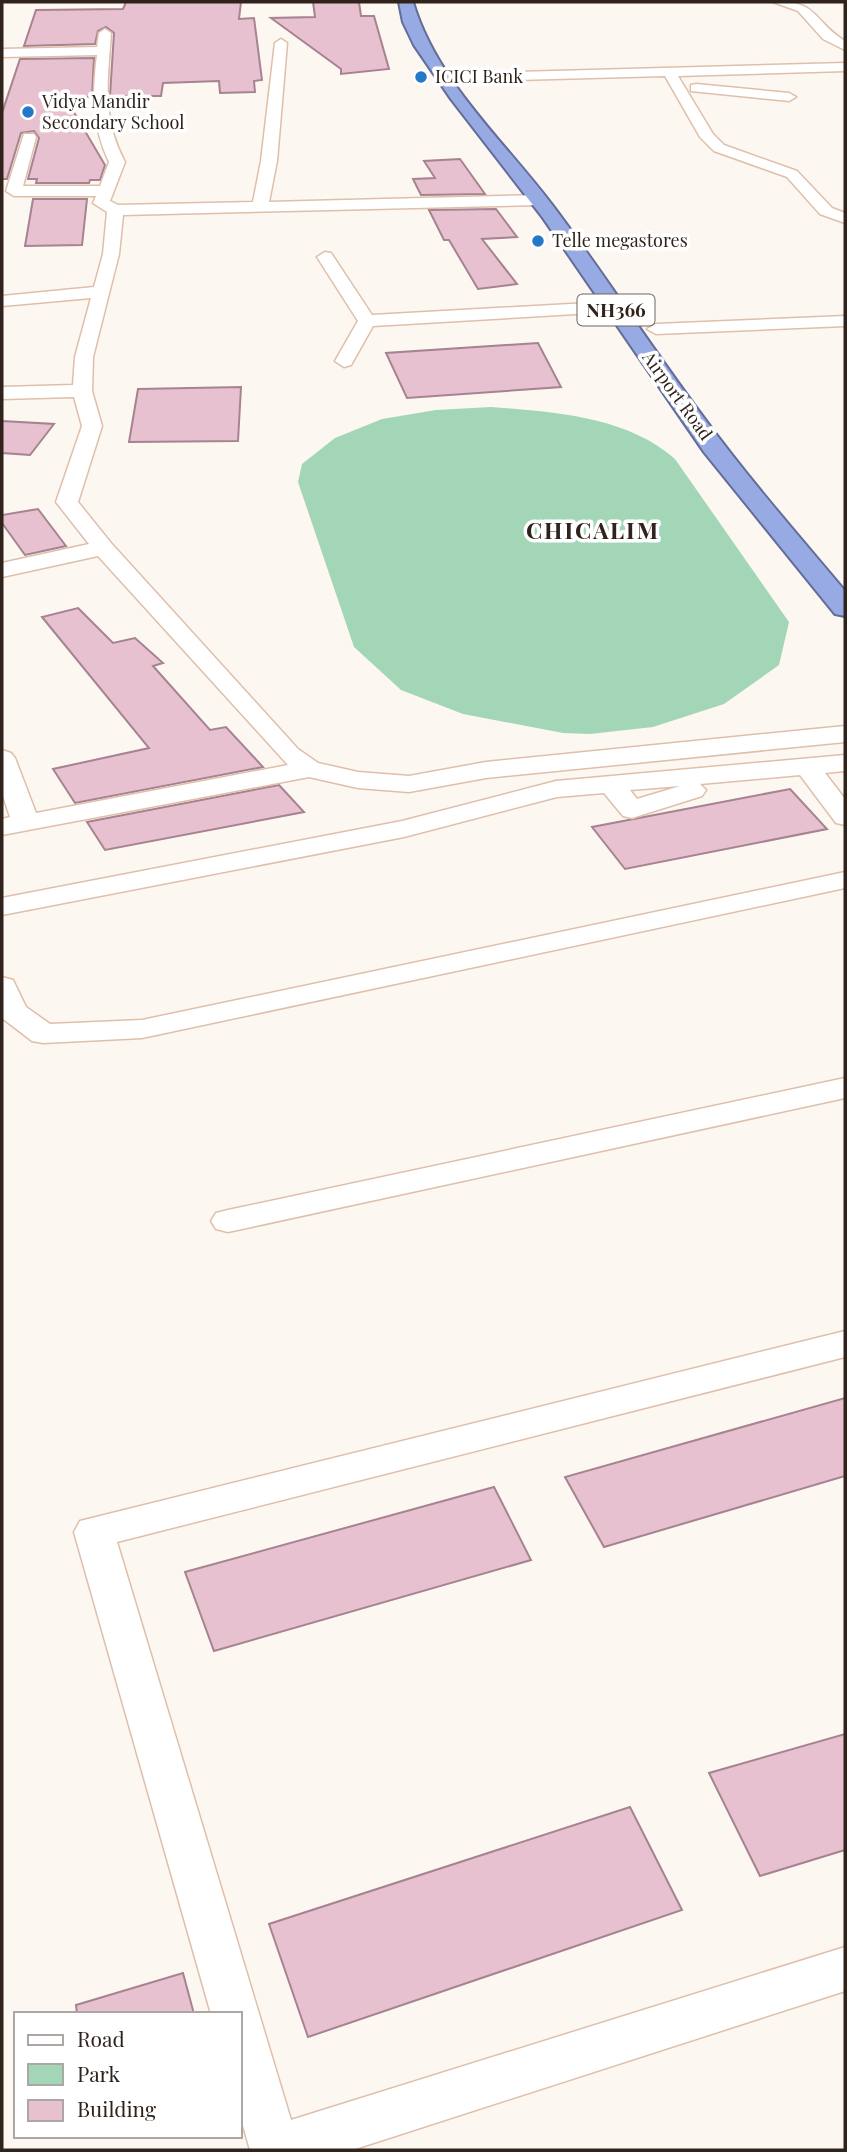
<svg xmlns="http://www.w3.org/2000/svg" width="847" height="2152" font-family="'Playfair Display',serif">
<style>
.green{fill:#a3d6b7}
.building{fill:#e7c1cf;stroke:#a68390;stroke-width:2}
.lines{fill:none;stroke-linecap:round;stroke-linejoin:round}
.minor-casing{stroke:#dfbfaa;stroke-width:3}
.trunk-casing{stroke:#636d98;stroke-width:4}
.minor{fill:#fff;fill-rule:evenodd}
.trunk{fill:#98aae3;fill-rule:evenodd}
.poi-dot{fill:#2379c7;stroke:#fff;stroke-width:2.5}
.labels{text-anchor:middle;stroke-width:7;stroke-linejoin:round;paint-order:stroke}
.far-poi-label{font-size:18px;fill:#2f231b;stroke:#fff;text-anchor:start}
.far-street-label{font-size:18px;fill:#2f231b;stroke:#fff}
.shield{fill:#fff;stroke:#6d655f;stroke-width:2}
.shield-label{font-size:19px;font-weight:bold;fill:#2f231b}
.far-district-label{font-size:23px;font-weight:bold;letter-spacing:2px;fill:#2f231b;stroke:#fff}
</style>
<rect width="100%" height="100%" fill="#fdf7f2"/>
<!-- green -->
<path class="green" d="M 491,407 C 554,412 626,416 675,459 L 789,622 L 779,665 L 724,704 L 653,727 L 590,734 L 563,733 L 463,714 L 401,690 L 354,647 L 298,482 L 302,464 L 335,438 L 382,419 L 436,410 Z"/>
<!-- building -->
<g class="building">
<polygon points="126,2 241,2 239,19 254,18 262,80 254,81 255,92 220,93 219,81 163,83 161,96 110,96 114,33 106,27 98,31 95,44 24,46 36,10 123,9"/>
<polygon points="313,2 359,2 361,16 374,16 389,69 341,74 341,69 271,18 315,17"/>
<polygon points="94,58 92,97 65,97 105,165 100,180 90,180 89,183 36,183 37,179 28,179 39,138 34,131 21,133 7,179 2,179 2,113 20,59"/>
<polygon points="460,159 485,194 421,195 413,179 435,178 424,161"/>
<polygon points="33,199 87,199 82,245 25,246"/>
<polygon points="496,209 517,237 482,239 517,284 478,289 449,240 444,240 429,210"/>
<polygon points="538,343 561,387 407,398 386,353"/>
<polygon points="241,387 238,441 129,442 138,389"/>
<polygon points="2,421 54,424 30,455 2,453"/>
<polygon points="38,509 66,546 25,555 2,523 2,515"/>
<polygon points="78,608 113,643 135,638 163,663 153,666 210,730 226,727 263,767 75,803 53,769 149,748 42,617"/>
<polygon points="279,785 304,812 105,850 87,822"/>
<polygon points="790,789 827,829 625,869 592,827"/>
<polygon points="845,1398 845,1476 604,1547 565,1477"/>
<polygon points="494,1487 531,1560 214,1651 185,1572"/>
<polygon points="845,1734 845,1850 760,1876 709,1773"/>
<polygon points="630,1807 682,1910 308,2037 269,1924"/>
<polygon points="183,1973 194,2014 77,2014 76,2005"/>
</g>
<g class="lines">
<!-- minor casing -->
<g class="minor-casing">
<g id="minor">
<path d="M 773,2 C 819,0 812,21 845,41 L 845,50 L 823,39 L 798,11 Z"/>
<path d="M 105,29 L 111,33 C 108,81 101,117 125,162 L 110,201 L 118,205 L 253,202 L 261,161 L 275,43 L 281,39 L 287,43 L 277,161 L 269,202 L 539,195 L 547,200 L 539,205 L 123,215 L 119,254 L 93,357 L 92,391 L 102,426 L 78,502 L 111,543 L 298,749 L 318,763 L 358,772 L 409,776 L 486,762 L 845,726 L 845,742 L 486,778 L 409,792 L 358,788 L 309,777 L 2,835 L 2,819 L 10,817 L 2,793 L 2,750 L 11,753 L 15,758 L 36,813 L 288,765 L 98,556 L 2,577 L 2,563 L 89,544 L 56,502 L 82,426 L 74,397 L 2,399 L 2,387 L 73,385 L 75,357 L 91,298 L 2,306 L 2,296 L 94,287 L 103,254 L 107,212 L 93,203 L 96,196 L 14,196 L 6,191 L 24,134 L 34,134 L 36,137 L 23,186 L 100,186 L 109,162 C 92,126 92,94 97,55 L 2,57 L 2,49 L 97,47 L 99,33 Z"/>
<polygon points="845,63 845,71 678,76 713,134 724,145 797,171 832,208 845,213 845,223 820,214 787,177 714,151 700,137 665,76 445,82 438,78 445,74"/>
<polygon points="696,84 789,93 796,97 789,101 691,91 691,85"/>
<polygon points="325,252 331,253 372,315 643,300 652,305 643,310 373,326 351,365 344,367 335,361 358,321 317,257"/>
<polygon points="845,316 845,326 656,334 647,329 656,324"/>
<path d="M 845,755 L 845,771 L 825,773 L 845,799 L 845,825 L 836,823 L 800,775 L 700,784 L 706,790 L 702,796 L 632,818 L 623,816 L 604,793 L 557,797 L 404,837 L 2,915 L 2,898 L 402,821 L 556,781 ZM 680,786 L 637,799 L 630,790 Z"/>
<polygon points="845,872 845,888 142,1038 43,1043 32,1041 2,1018 2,977 13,980 26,1007 50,1024 142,1020"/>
<polygon points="845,1078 845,1098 228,1232 216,1229 211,1221 216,1213 228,1210"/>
<polygon points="845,1331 845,1357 117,1542 291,2120 845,1947 845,1991 352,2150 250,2150 240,2115 240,2014 211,2014 74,1532 80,1521"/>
</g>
</g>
<!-- trunk casing -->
<g class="trunk-casing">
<path id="trunk" d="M 399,2 L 413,2 C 436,81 505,142 553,206 C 605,275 652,349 704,418 C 748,478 797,534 845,591 L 845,616 L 835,614 L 704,452 L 543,218 L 451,99 L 414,45 L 403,22 Z"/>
</g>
<!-- minor -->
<use href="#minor" class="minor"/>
<!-- trunk -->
<use href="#trunk" class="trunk"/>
</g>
<!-- markers -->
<g class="poi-dot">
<circle cx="421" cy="77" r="7"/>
<circle cx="28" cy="112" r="7"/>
<circle cx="538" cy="241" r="7"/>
</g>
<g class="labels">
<!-- far-poi labels -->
<g class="far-poi-label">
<text x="435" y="83">ICICI Bank</text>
<text x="42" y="108">Vidya Mandir<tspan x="42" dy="21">Secondary School</tspan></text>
<text x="552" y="247">Telle megastores</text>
</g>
<!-- far-street labels -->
<g class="far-street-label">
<text transform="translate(677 396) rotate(54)" y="6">Airport Road</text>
</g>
<!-- shield labels -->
<rect class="shield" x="577.5" y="294.5" width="77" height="31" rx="5"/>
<g class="shield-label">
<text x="616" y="317">NH366</text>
</g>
<!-- far-district labels -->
<g class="far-district-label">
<text x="593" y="539">CHICALIM</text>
</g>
</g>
<!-- border -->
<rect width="847" height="2152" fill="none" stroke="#2f231b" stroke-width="7"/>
<!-- legend -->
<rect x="14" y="2012" width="228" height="126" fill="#ffffff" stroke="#aca7a4" stroke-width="2"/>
<rect x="28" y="2035" width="35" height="10" fill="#ffffff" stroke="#aca7a4" stroke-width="2"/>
<text x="77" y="2047" font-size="21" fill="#2f231b">Road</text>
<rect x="28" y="2064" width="35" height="21" fill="#a3d6b7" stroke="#aca7a4" stroke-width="2"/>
<text x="77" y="2082" font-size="21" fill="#2f231b">Park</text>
<rect x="28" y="2100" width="35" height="21" fill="#e7c1cf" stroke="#aca7a4" stroke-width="2"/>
<text x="77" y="2117" font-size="21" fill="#2f231b">Building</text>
</svg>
